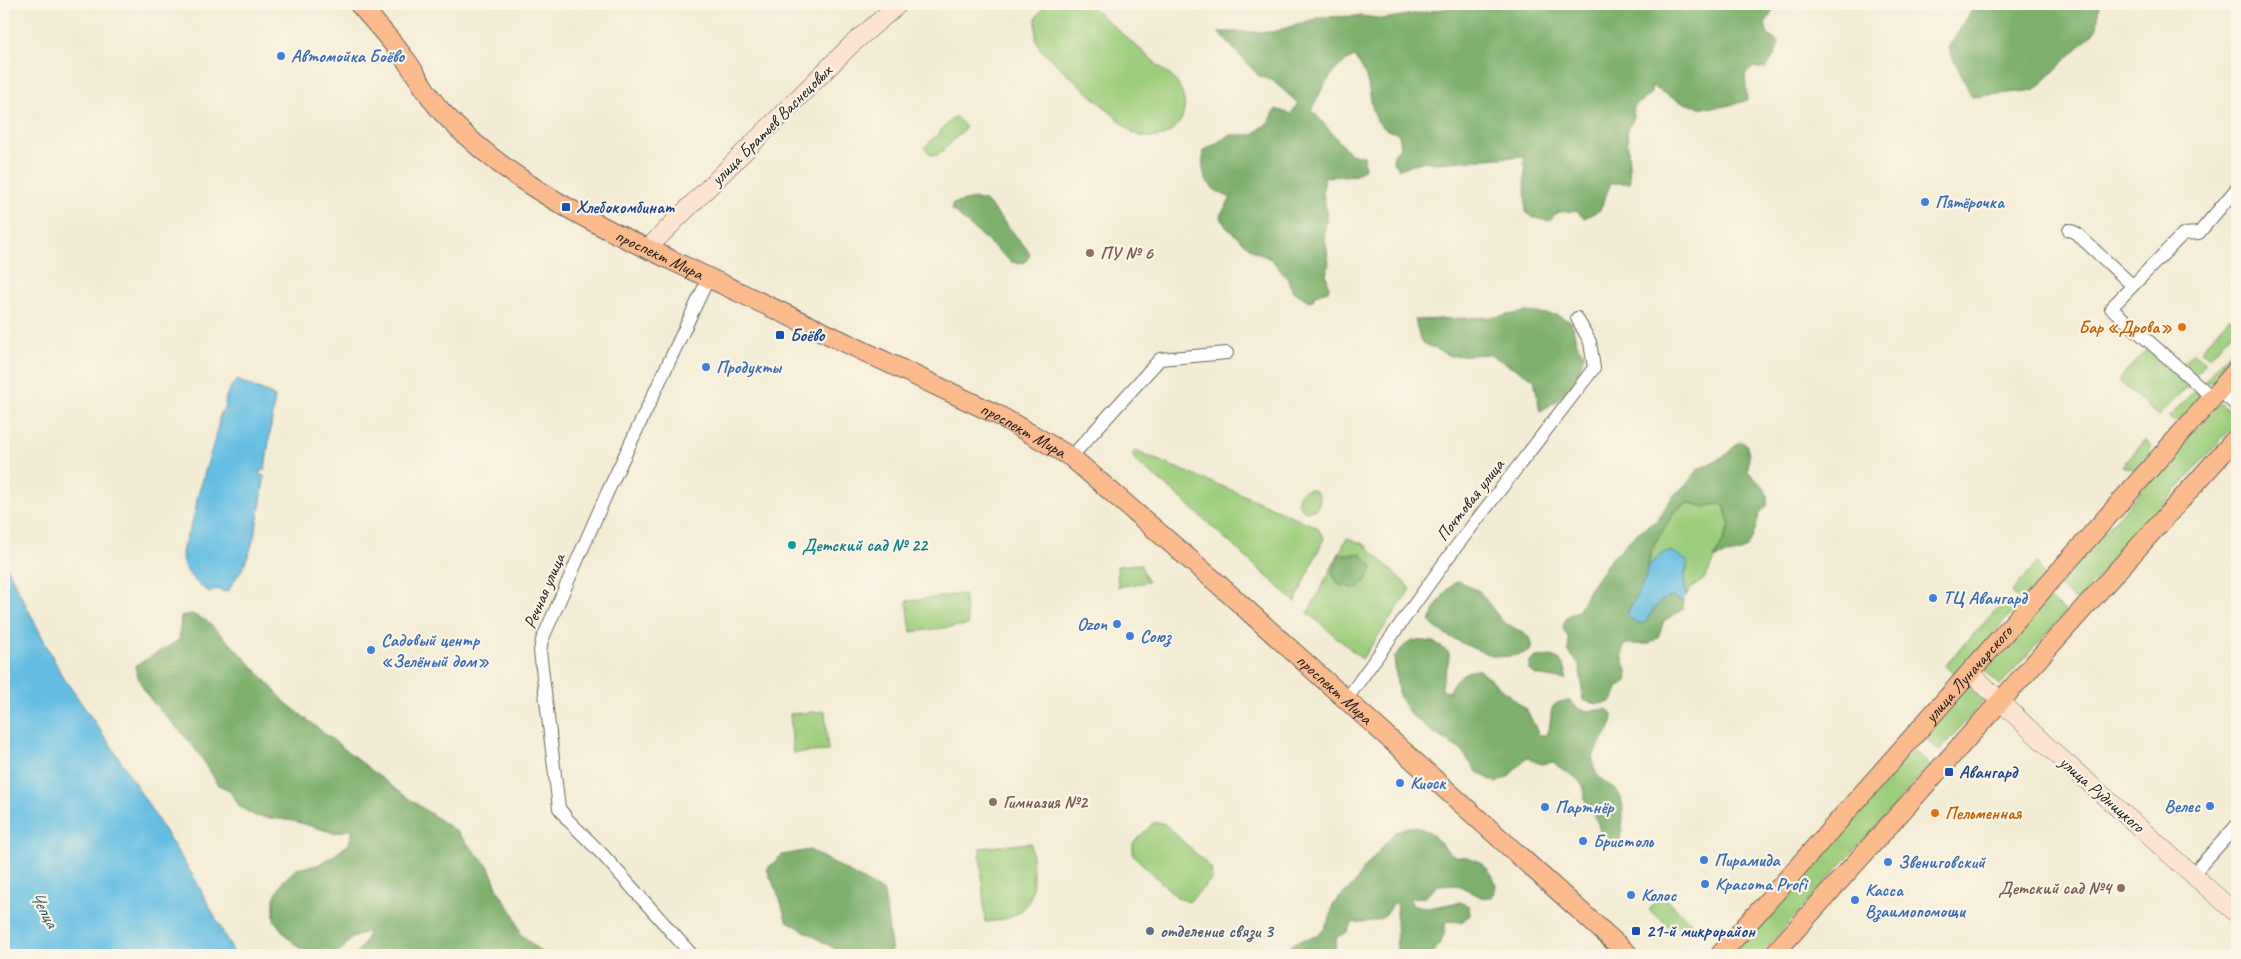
<svg xmlns="http://www.w3.org/2000/svg" width="2241" height="959" font-family="Caveat,sans-serif">
	<rect width="100%" height="100%" fill="#fcf5e5"/>
	<filter id="ink" filterUnits="userSpaceOnUse"><feTurbulence type="fractalNoise" baseFrequency=".02" numOctaves="2"/><feDisplacementMap in="SourceGraphic" scale="10" xChannelSelector="R" yChannelSelector="G"/><feConvolveMatrix kernelMatrix="1 2 1 2 8 2 1 2 1" color-interpolation-filters="sRGB"/></filter>
	<filter id="wash" filterUnits="userSpaceOnUse"><feTurbulence type="fractalNoise" baseFrequency=".0096" numOctaves="4" result="noise"/><feDisplacementMap in="SourceGraphic" scale="20" xChannelSelector="R" yChannelSelector="G"/><feGaussianBlur stdDeviation="1.12" result="paint"/><feColorMatrix in="noise" values="0 0 0 0 0 0 0 0 0 0 0 0 0 0 0 0 0 1.4 0 .05"/><feComposite in="paint" operator="in"/></filter>
	<g filter="url(#wash)">
		<rect width="100%" height="100%" fill="#f3ecd4"/>
		<g fill="#9ccd7c" stroke="#5c744c">
			<path d="M 1046,4 L 1088,4 L 1174,79 C 1201,111 1171,151 1133,133 L 1040,49 L 1036,40 L 1036,18 Z"/>
			<path d="M 955,116 L 966,127 L 939,155 L 931,155 L 924,148 Z"/>
			<path d="M 2230,317 L 2237,326 L 2209,358 L 2201,351 Z"/>
			<path d="M 2237,343 L 2237,359 C 2228,370 2220,386 2204,382 Z"/>
			<path d="M 2147,349 L 2189,385 L 2158,416 L 2118,380 Z"/>
			<path d="M 2193,352 L 2206,363 L 2195,375 L 2182,364 Z"/>
			<path d="M 2196,389 L 2203,396 L 2188,416 L 2175,422 L 2168,417 Z"/>
			<path d="M 2220,403 L 2237,418 L 2237,422 L 2077,601 L 2057,585 Z"/>
			<path d="M 2145,440 L 2152,447 C 2146,455 2146,464 2140,471 L 2122,466 Z"/>
			<path d="M 1135,451 L 1241,494 L 1317,527 L 1324,538 L 1295,602 L 1174,492 L 1135,461 L 1132,454 Z"/>
			<circle cx="1309" cy="500" r="11"/>
			<path d="M 1690,503 L 1705,507 L 1717,504 L 1724,505 L 1730,524 L 1711,568 L 1703,580 L 1689,590 L 1686,596 L 1684,577 L 1687,570 L 1686,560 L 1678,558 L 1673,552 C 1661,551 1654,559 1647,569 C 1651,548 1668,509 1690,503 Z"/>
			<path d="M 1347,538 L 1364,544 L 1411,589 L 1362,659 L 1308,613 Z"/>
			<path d="M 2037,563 L 2045,578 L 2021,601 L 2011,593 Z"/>
			<path d="M 1140,564 L 1148,582 L 1118,587 L 1117,566 Z"/>
			<path d="M 964,594 L 968,625 L 911,632 L 907,601 Z"/>
			<path d="M 2048,597 L 2066,612 L 2000,685 L 1984,670 Z"/>
			<path d="M 2005,600 L 2014,610 L 1958,674 L 1952,672 L 1945,666 Z"/>
			<path d="M 1974,678 L 1992,692 L 1939,751 L 1922,736 Z"/>
			<path d="M 825,711 L 828,751 L 793,753 L 790,714 Z"/>
			<path d="M 1913,750 L 1930,765 L 1760,955 L 1728,955 Z"/>
			<path d="M 1153,823 L 1163,823 L 1169,828 L 1211,868 L 1212,879 L 1189,902 L 1178,898 L 1133,855 L 1133,843 Z"/>
			<path d="M 1031,843 C 1034,887 1041,918 985,922 L 980,848 Z"/>
			<path d="M 1661,895 L 1692,923 L 1670,927 L 1649,910 Z"/>
		</g>
		<g fill="#7db06c" stroke="#4c6644">
			<path d="M 1469,4 L 1665,4 L 1668,8 L 1673,4 L 1777,4 L 1765,24 L 1768,35 L 1779,43 L 1775,54 L 1766,69 L 1753,67 L 1745,75 L 1747,100 C 1708,114 1684,108 1651,85 L 1652,93 L 1633,107 L 1633,120 L 1627,129 L 1630,183 L 1611,183 L 1600,210 L 1584,218 L 1576,211 L 1558,212 L 1549,221 L 1531,217 L 1526,212 L 1524,156 L 1436,163 L 1424,161 L 1399,169 L 1393,163 L 1394,154 L 1401,146 L 1399,134 C 1395,132 1388,131 1384,128 C 1365,115 1376,78 1354,57 C 1332,67 1322,88 1312,110 L 1350,154 L 1364,156 L 1365,168 L 1356,175 L 1325,177 L 1323,191 L 1327,218 L 1324,232 L 1329,263 L 1326,275 L 1329,286 L 1328,291 L 1315,295 L 1313,300 L 1309,301 L 1293,291 L 1287,278 L 1271,259 L 1254,251 L 1226,227 L 1220,215 L 1231,198 C 1206,188 1201,178 1203,151 L 1230,135 L 1252,135 L 1269,122 L 1276,109 L 1291,114 L 1298,103 L 1273,81 L 1259,76 L 1218,32 L 1273,32 L 1321,17 L 1361,16 L 1384,19 L 1449,8 L 1462,8 Z"/>
			<path d="M 1976,4 L 2099,4 L 2097,29 L 2035,90 L 1972,97 L 1948,48 Z"/>
			<path d="M 974,199 L 983,200 L 989,204 L 1027,249 L 1030,255 L 1026,261 L 1019,264 L 1010,261 L 952,210 L 952,204 Z"/>
			<path d="M 1526,312 L 1557,315 L 1571,322 L 1577,343 L 1584,354 C 1578,384 1567,396 1540,411 L 1534,379 L 1489,354 L 1450,356 L 1421,342 L 1415,320 L 1495,317 Z"/>
			<path d="M 1741,442 L 1746,444 L 1749,455 L 1748,471 C 1758,484 1770,487 1767,506 L 1759,514 C 1757,524 1752,548 1740,552 C 1731,556 1726,553 1714,559 L 1730,527 L 1724,505 L 1717,504 L 1705,507 L 1690,503 L 1682,505 L 1676,510 L 1651,549 L 1646,577 L 1628,612 L 1631,620 L 1638,624 L 1646,622 C 1651,613 1660,596 1672,597 C 1677,598 1679,601 1684,600 L 1683,609 L 1664,621 L 1658,637 L 1650,644 L 1625,644 C 1617,659 1631,667 1627,681 L 1617,687 C 1617,690 1616,696 1614,699 C 1609,706 1590,704 1583,700 L 1580,665 L 1568,651 L 1569,639 L 1563,629 L 1564,623 L 1568,616 L 1578,611 L 1589,590 L 1610,560 L 1637,533 L 1656,521 L 1673,496 L 1691,480 L 1697,470 L 1728,454 L 1735,445 Z"/>
			<path d="M 1339,554 L 1361,554 L 1374,567 L 1364,583 L 1357,589 L 1339,585 L 1332,574 Z"/>
			<path d="M 1458,581 L 1479,591 L 1502,621 L 1530,637 L 1532,644 L 1530,651 C 1520,655 1506,658 1495,656 C 1481,653 1437,633 1430,622 C 1434,609 1446,587 1458,581 Z"/>
			<path d="M 192,614 L 207,621 L 240,653 L 286,703 L 398,791 L 457,832 L 489,867 L 499,892 L 513,913 L 521,934 L 544,955 L 356,955 L 366,940 L 368,931 L 352,938 L 338,954 L 316,955 L 303,950 L 287,937 L 274,920 L 274,898 L 283,881 L 296,869 L 317,865 L 332,857 L 349,844 L 353,829 L 334,833 L 294,821 L 255,816 L 240,807 L 229,790 L 217,784 C 209,768 198,752 186,738 C 167,714 141,699 135,666 L 179,640 L 181,616 Z"/>
			<path d="M 1411,640 L 1435,642 L 1449,653 C 1450,667 1441,677 1442,690 L 1449,692 C 1453,679 1464,670 1479,670 L 1527,710 L 1539,735 L 1547,735 C 1555,719 1543,700 1570,701 C 1580,714 1592,711 1606,709 L 1613,714 C 1614,733 1591,747 1593,763 C 1595,780 1607,781 1617,791 C 1627,803 1622,830 1619,844 L 1613,846 C 1598,839 1601,829 1595,817 C 1592,812 1588,809 1586,804 C 1584,799 1585,793 1584,788 C 1580,776 1562,772 1554,762 L 1541,764 L 1527,757 L 1508,777 L 1496,783 L 1476,771 L 1461,750 L 1432,732 L 1410,714 L 1401,700 L 1398,692 L 1394,658 L 1399,651 Z"/>
			<path d="M 1552,656 C 1563,661 1568,669 1566,680 L 1536,675 L 1529,670 L 1529,662 L 1536,657 Z"/>
			<path d="M 1407,827 C 1434,825 1436,845 1455,856 C 1460,858 1462,856 1466,857 C 1483,859 1506,883 1491,898 L 1481,897 L 1456,884 L 1438,885 L 1425,897 L 1409,898 L 1413,906 L 1433,907 L 1460,902 L 1469,906 L 1470,915 L 1462,922 L 1445,921 C 1447,936 1439,944 1432,955 L 1397,955 L 1396,918 L 1398,906 L 1394,902 C 1382,925 1374,920 1352,923 L 1347,932 L 1337,937 L 1334,955 L 1276,955 L 1298,941 L 1317,936 L 1324,929 L 1330,918 L 1333,904 L 1356,882 L 1361,872 L 1395,832 Z"/>
			<path d="M 810,850 L 884,892 L 892,955 L 845,955 L 786,920 L 781,902 L 767,869 L 782,855 Z"/>
		</g>
		<g fill="#65bee2" stroke="#406d7f">
			<path d="M 237,380 L 270,394 L 275,397 L 274,404 L 265,470 L 261,471 L 260,475 L 264,476 L 264,480 C 261,504 255,543 245,563 C 241,573 233,580 229,590 L 225,592 L 215,589 L 210,593 C 158,556 194,543 197,498 L 217,432 L 220,413 L 226,408 C 223,399 230,386 237,380 Z"/>
			<path d="M 1665,552 L 1673,552 L 1688,562 L 1684,577 L 1686,596 L 1681,601 L 1674,597 C 1659,597 1652,611 1646,622 L 1638,624 L 1628,617 L 1628,612 L 1646,577 L 1647,569 L 1655,559 Z"/>
			<path d="M 4,562 L 61,674 L 112,747 L 196,881 L 235,955 L 4,955 Z"/>
		</g>
	</g>
	<g filter="url(#ink)">
		<g fill="none" stroke-linecap="round" stroke-linejoin="round">
			<defs>
				<g id="street">
					<path d="M 2069,230 L 2076,233 L 2132,285"/>
					<path d="M 2220,391 L 2237,406"/>
					<path d="M 2213,398 L 2111,308 L 2183,234 L 2199,233 L 2237,188"/>
					<path d="M 1071,457 L 1160,359 L 1227,353"/>
					<path d="M 1346,700 L 1449,556 L 1594,368 L 1590,342 L 1577,318"/>
					<path d="M 2193,874 L 2237,825"/>
					<path d="M 692,955 L 603,855 L 568,820 L 559,808 L 540,651 L 542,640 L 607,493 L 709,277"/>
				</g>
				<g id="secondary">
					<path d="M 647,249 L 851,45 L 899,4"/>
					<path d="M 1970,672 L 2045,744 L 2237,914"/>
				</g>
				<g id="primary">
					<path id="s1" d="M 359,4 C 375,22 391,40 405,59 C 418,76 428,97 442,112 C 495,169 560,206 629,240 L 998,415 L 1071,457 L 1216,582 L 1629,955"/>
					<path id="s2" d="M 1720,955 L 2237,370"/>
					<path d="M 1773,955 L 2237,437"/>
				</g>
			</defs>
			<use href="#street" stroke="#67655c" stroke-width="14"/>
			<use href="#secondary" stroke="#67655c" stroke-width="19"/>
			<use href="#primary" stroke="#67655c" stroke-width="21"/>
			<use href="#street" stroke="#fff" stroke-width="12"/>
			<use href="#secondary" stroke="#fde4d1" stroke-width="18"/>
			<use href="#primary" stroke="#fbbb8d" stroke-width="19"/>
		</g>
	</g>
	<g fill="#3f7fe0" stroke="#fcf5e5" stroke-width="2">
		<circle cx="281" cy="56" r="5"/>
		<circle cx="1925" cy="202" r="5"/>
		<circle cx="706" cy="367" r="5"/>
		<circle cx="1933" cy="598" r="5"/>
		<circle cx="1117" cy="624" r="5"/>
		<circle cx="1130" cy="636" r="5"/>
		<circle cx="371" cy="650" r="5"/>
		<circle cx="1400" cy="783" r="5"/>
		<circle cx="2210" cy="806" r="5"/>
		<circle cx="1545" cy="807" r="5"/>
		<circle cx="1583" cy="841" r="5"/>
		<circle cx="1704" cy="860" r="5"/>
		<circle cx="1888" cy="862" r="5"/>
		<circle cx="1705" cy="884" r="5"/>
		<circle cx="1631" cy="895" r="5"/>
		<circle cx="1855" cy="900" r="5"/>
	</g>
	<g fill="#1a4fb4" stroke="#fcf5e5" stroke-width="2">
		<rect x="561" y="202" width="10" height="10" rx="2.5"/>
		<rect x="775" y="330" width="10" height="10" rx="2.5"/>
		<rect x="1944" y="767" width="10" height="10" rx="2.5"/>
		<rect x="1631" y="926" width="10" height="10" rx="2.5"/>
	</g>
	<g fill="#8d6e63" stroke="#fcf5e5" stroke-width="2">
		<circle cx="1090" cy="253" r="5"/>
		<circle cx="993" cy="802" r="5"/>
		<circle cx="2121" cy="888" r="5"/>
	</g>
	<g fill="#e8710a" stroke="#fcf5e5" stroke-width="2">
		<circle cx="2182" cy="327" r="5"/>
		<circle cx="1935" cy="813" r="5"/>
	</g>
	<circle fill="#0f9aa8" stroke="#fcf5e5" stroke-width="2" cx="792" cy="545" r="5"/>
	<circle fill="#5c6f8a" stroke="#fcf5e5" stroke-width="2" cx="1150" cy="931" r="5"/>
	<g text-anchor="middle" dominant-baseline="central" stroke-width="4.5" stroke-linejoin="round" paint-order="stroke">
		<g font-size="18" font-weight="bold" fill="#366cbe" stroke="#fcf5e5" text-anchor="start">
			<text x="291" y="56">Автомойка Боёво</text>
			<text x="1935" y="202">Пятёрочка</text>
			<text x="716" y="367">Продукты</text>
			<text x="1943" y="598">ТЦ Авангард</text>
			<text x="1107" y="624" text-anchor="end">Ozon</text>
			<text x="1140" y="636">Союз</text>
			<text x="381" y="640">Садовый центр<tspan x="381" dy="21">«Зелёный дом»</tspan></text>
			<text x="1410" y="783">Киоск</text>
			<text x="2200" y="806" text-anchor="end">Велес</text>
			<text x="1555" y="807">Партнёр</text>
			<text x="1593" y="841">Бристоль</text>
			<text x="1714" y="860">Пирамида</text>
			<text x="1898" y="862">Звениговский</text>
			<text x="1715" y="884">Красота Profi</text>
			<text x="1865" y="890">Касса<tspan x="1865" dy="21">Взаимопомощи</tspan></text>
			<text x="1641" y="895">Колос</text>
		</g>
		<g font-size="18" fill="#1c1c1c" stroke="#fcf5e5">
			<text transform="translate(771 125) rotate(-45)">улица Братьев Васнецовых</text>
			<text stroke="none"><textPath href="#s1" startOffset="398">проспект Мира</textPath></text>
			<text stroke="none"><textPath href="#s1" startOffset="802">проспект Мира</textPath></text>
			<text transform="translate(1470 500) rotate(-52)">Почтовая улица</text>
			<text transform="translate(544 591) rotate(-67)">Речная улица</text>
			<text stroke="none"><textPath href="#s2" startOffset="375">улица Луначарского</textPath></text>
			<text stroke="none"><textPath href="#s1" startOffset="1208">проспект Мира</textPath></text>
			<text transform="translate(2102 794) rotate(41)">улица Рудницкого</text>
		</g>
		<g font-size="18" font-weight="bold" fill="#164399" stroke="#fcf5e5" text-anchor="start">
			<text x="576" y="207">Хлебокомбинат</text>
			<text x="790" y="335">Боёво</text>
			<text x="1959" y="772">Авангард</text>
			<text x="1646" y="931">21-й микрорайон</text>
		</g>
		<g font-size="18" font-weight="bold" fill="#785e54" stroke="#fcf5e5" text-anchor="start">
			<text x="1100" y="253">ПУ № 6</text>
			<text x="1003" y="802">Гимназия №2</text>
			<text x="2111" y="888" text-anchor="end">Детский сад №4</text>
		</g>
		<g font-size="18" font-weight="bold" fill="#c56008" stroke="#fcf5e5" text-anchor="end">
			<text x="2172" y="327">Бар «Дрова»</text>
			<text x="1945" y="813" text-anchor="start">Пельменная</text>
		</g>
		<g font-size="18" font-weight="bold" fill="#0d838f" stroke="#fcf5e5" text-anchor="start">
			<text x="802" y="545">Детский сад № 22</text>
		</g>
		<g font-size="18" font-weight="bold" fill="#4e5e75" stroke="#fcf5e5" text-anchor="start">
			<text x="1160" y="931">отделение связи 3</text>
		</g>
		<g font-size="19" font-style="italic" fill="#395d6b" stroke="#fcf5e5">
			<text transform="translate(44 909) rotate(61)">Чепца</text>
		</g>
	</g>
	<rect width="2241" height="959" fill="none" stroke="#fcf5e5" stroke-width="20"/>
</svg>
